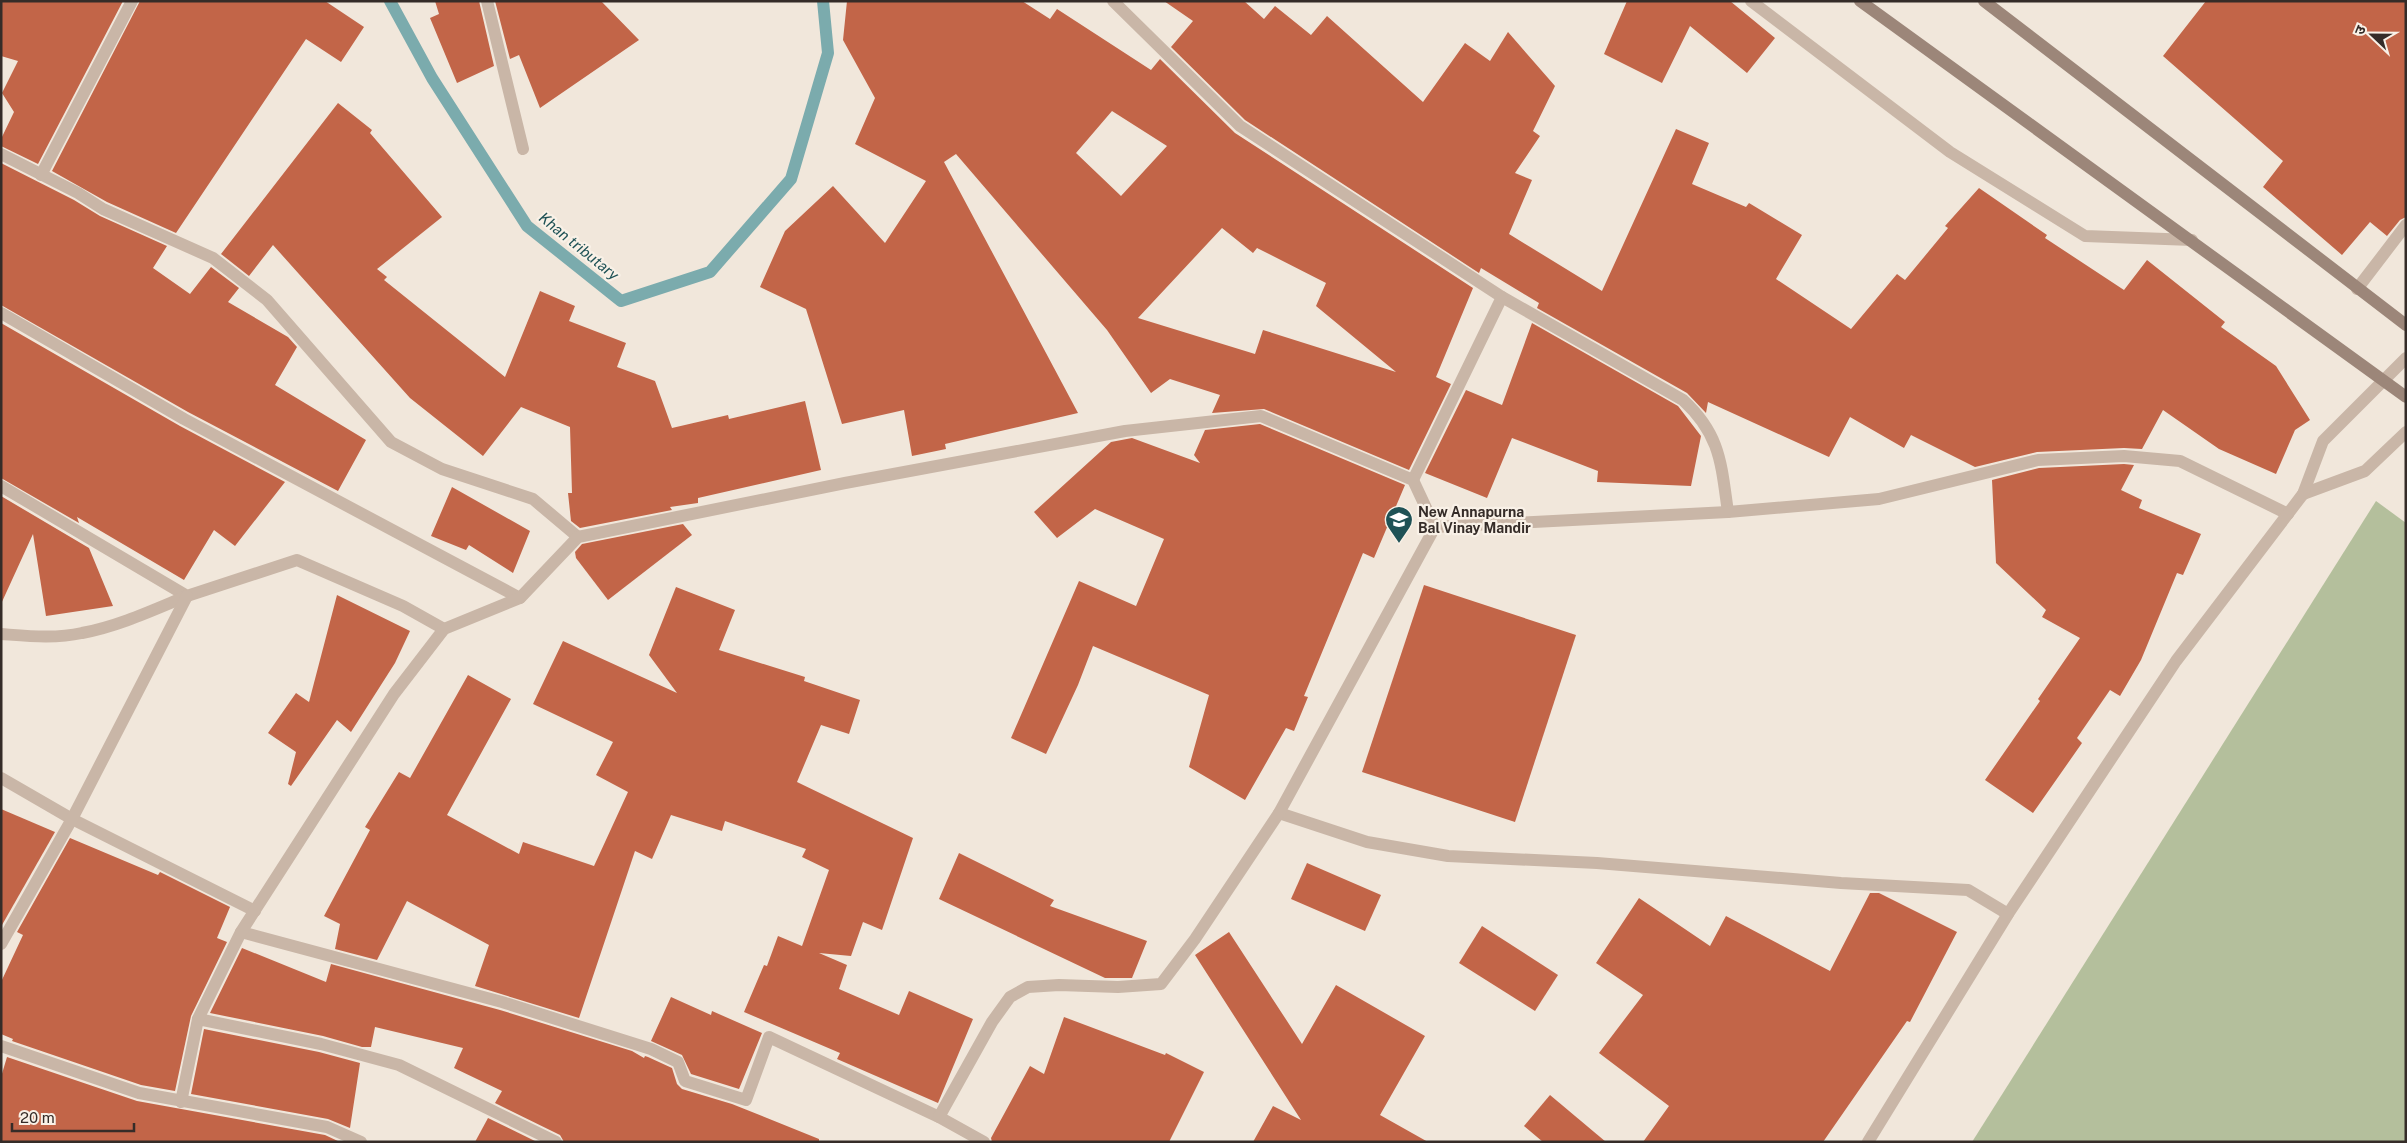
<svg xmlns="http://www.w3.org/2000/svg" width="2407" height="1143" font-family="'Public Sans','Noto Sans Devanagari',sans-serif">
	<rect width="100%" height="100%" fill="#f1e7db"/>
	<path fill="#b4bf9c" d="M 2376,501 L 2406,523 L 2406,1142 L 1972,1142 Z"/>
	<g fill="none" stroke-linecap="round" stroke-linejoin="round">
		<path stroke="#7babad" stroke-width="12" d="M 390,1 L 432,78 L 527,226 L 621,301 L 710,272 L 791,179 L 828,53 L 823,1"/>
	</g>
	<g fill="#c26548" fill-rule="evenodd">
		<path d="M 1,1 L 123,1 L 38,164 L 1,146 L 1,139 L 14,112 L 2,93 L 18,61 L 1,56 Z"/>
		<path d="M 140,1 L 325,1 L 364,27 L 341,62 L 306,39 L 176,233 L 107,202 L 52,171 Z"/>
		<path d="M 435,1 L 479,1 L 494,66 L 457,83 L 430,18 L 439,14 Z"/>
		<path d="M 495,1 L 601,1 L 639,40 L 540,108 L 519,55 L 510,59 Z"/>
		<path d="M 847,1 L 1022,1 L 1050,19 L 1057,9 L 1151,70 L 1160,59 L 1235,133 L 1473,288 L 1436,377 L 1451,384 L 1409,470 L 1264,409 L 1212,413 L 1220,395 L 1170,379 L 1151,393 L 1107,330 L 956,154 L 944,162 L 1078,413 L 945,444 L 946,449 L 912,456 L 904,410 L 842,424 L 806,309 L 760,287 L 785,231 L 833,186 L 885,243 L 926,181 L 855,144 L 875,98 L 843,40 ZM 1112,111 L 1167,146 L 1121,196 L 1076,153 ZM 1222,228 L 1253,253 L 1257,248 L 1326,283 L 1316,306 L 1396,372 L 1263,330 L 1255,354 L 1138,318 Z"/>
		<path d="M 1164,1 L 1244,1 L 1264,19 L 1275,6 L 1311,35 L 1327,16 L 1423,102 L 1465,43 L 1490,61 L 1508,32 L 1555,86 L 1533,131 L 1540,136 L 1515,173 L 1532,180 L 1509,234 L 1602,291 L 1676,129 L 1709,143 L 1692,184 L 1746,207 L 1749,203 L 1802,235 L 1776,279 L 1851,329 L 1897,274 L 1905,280 L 1948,228 L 1945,226 L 1979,188 L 2047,235 L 2045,238 L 2124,290 L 2147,260 L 2225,322 L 2221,327 L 2276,366 L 2310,420 L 2295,430 L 2276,474 L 2219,449 L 2163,410 L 2142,449 L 2124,448 L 2037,452 L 1975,467 L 1911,435 L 1904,448 L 1850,417 L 1829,457 L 1708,402 L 1706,413 L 1687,393 L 1537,308 L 1539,303 L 1481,268 L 1479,273 L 1245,120 L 1171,47 L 1193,21 Z"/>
		<path d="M 1627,1 L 1730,1 L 1775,38 L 1747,73 L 1690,26 L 1662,83 L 1604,54 Z"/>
		<path d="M 2206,1 L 2406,1 L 2406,217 L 2400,220 L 2387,236 L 2370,222 L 2342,255 L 2263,187 L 2283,161 L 2163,56 Z"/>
		<path d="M 338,103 L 372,130 L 370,133 L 442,217 L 377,269 L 387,277 L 384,280 L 505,377 L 540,291 L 575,306 L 569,321 L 626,343 L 617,367 L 655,381 L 672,428 L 728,415 L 729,419 L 805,401 L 821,470 L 698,498 L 698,503 L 670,507 L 672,510 L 580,528 L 571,521 L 568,493 L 572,493 L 570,427 L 521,407 L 483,456 L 410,398 L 273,245 L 249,276 L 221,254 Z"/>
		<path d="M 1,163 L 74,200 L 100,216 L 167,246 L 153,268 L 190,294 L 211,267 L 239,288 L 228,302 L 288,337 L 297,347 L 275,385 L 366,440 L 338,491 L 188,412 L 1,305 Z"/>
		<path d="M 1,323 L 180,426 L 285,482 L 235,546 L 214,530 L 184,580 L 77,517 L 79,523 L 1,478 Z"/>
		<path d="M 1532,323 L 1678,406 L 1701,436 L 1691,486 L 1597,482 L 1598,471 L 1512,438 L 1487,498 L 1425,473 L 1466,390 L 1502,405 Z"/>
		<path d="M 1260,424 L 1405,485 L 1374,558 L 1363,553 L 1304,696 L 1308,697 L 1294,731 L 1286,728 L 1245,800 L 1189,767 L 1209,695 L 1093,646 L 1078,685 L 1046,754 L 1011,738 L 1079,581 L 1136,606 L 1164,539 L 1095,509 L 1057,538 L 1034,512 L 1111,442 L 1132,438 L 1200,463 L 1194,455 L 1205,430 Z"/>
		<path d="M 2124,464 L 2134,465 L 2121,490 L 2142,500 L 2139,508 L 2201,534 L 2183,575 L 2177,573 L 2141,660 L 2120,696 L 2110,690 L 2077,738 L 2082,743 L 2033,813 L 1985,780 L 2040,701 L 2038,699 L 2080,638 L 2042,617 L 2046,610 L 1996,563 L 1992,480 L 2039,468 Z"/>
		<path d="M 452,487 L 530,531 L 513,573 L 469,545 L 466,550 L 431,536 Z"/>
		<path d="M 1,496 L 89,548 L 113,606 L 46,616 L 33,534 L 1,604 Z"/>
		<path d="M 683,524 L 692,535 L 608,600 L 576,558 L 575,552 L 582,544 Z"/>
		<path d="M 1424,585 L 1576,635 L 1515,822 L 1362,772 Z"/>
		<path d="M 676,587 L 735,610 L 719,650 L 805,677 L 804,681 L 860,700 L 849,734 L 821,725 L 797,782 L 913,838 L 882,930 L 863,922 L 851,956 L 819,953 L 847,965 L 839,989 L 899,1015 L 909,991 L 973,1019 L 938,1103 L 837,1059 L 840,1053 L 744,1012 L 764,965 L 767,966 L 778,936 L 802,946 L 829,870 L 802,857 L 806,849 L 725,821 L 722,831 L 671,815 L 652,859 L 635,851 L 579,1018 L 475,986 L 489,945 L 407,901 L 377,960 L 335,949 L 340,924 L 324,916 L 370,830 L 365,827 L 399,772 L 410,778 L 468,675 L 511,699 L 447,815 L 519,854 L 523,842 L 594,866 L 628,792 L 596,775 L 613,742 L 533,704 L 563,641 L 677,693 L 649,655 Z"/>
		<path d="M 337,595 L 410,631 L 395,663 L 351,732 L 337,720 L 291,786 L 288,784 L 296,752 L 268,733 L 296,693 L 309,702 Z"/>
		<path d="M 1,809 L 55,832 L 2,925 L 1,925 Z"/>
		<path d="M 70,838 L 158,875 L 160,872 L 230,907 L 217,938 L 227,942 L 191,1016 L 175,1091 L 141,1085 L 12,1041 L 13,1039 L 1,1034 L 1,982 L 23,935 L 17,932 Z"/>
		<path d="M 959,853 L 1054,900 L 1050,906 L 1147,941 L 1132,978 L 1105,978 L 939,899 Z"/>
		<path d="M 1307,863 L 1381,895 L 1365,931 L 1291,899 Z"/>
		<path d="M 1870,893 L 1879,893 L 1957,932 L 1910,1022 L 1907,1021 L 1823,1142 L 1643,1142 L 1669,1106 L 1599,1053 L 1643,995 L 1596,963 L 1639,898 L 1710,946 L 1726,916 L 1830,971 Z"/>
		<path d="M 1482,926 L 1558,975 L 1535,1011 L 1459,963 Z"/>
		<path d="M 1229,932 L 1302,1044 L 1336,985 L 1425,1036 L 1380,1115 L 1428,1142 L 1253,1142 L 1273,1106 L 1301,1120 L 1195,955 Z"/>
		<path d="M 242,948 L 326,982 L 331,964 L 500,1010 L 632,1051 L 644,1058 L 645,1056 L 648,1057 L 672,1068 L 677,1084 L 682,1089 L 732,1104 L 819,1139 L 819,1142 L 564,1142 L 560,1135 L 495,1103 L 502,1091 L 454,1068 L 463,1048 L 375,1027 L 371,1047 L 362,1047 L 323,1036 L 210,1013 Z"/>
		<path d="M 671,997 L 711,1015 L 712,1011 L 762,1033 L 739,1089 L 691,1074 L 682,1055 L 651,1041 Z"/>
		<path d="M 1064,1017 L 1165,1055 L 1166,1053 L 1204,1072 L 1169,1142 L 992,1142 L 991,1138 L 1030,1066 L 1044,1074 Z"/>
		<path d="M 204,1029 L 319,1052 L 360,1063 L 350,1128 L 328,1119 L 191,1094 Z"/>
		<path d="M 7,1057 L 137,1101 L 325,1135 L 340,1142 L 1,1142 L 1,1077 Z"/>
		<path d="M 1550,1095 L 1606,1142 L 1543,1142 L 1524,1126 Z"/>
		<path d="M 488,1118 L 537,1142 L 475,1142 Z"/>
	</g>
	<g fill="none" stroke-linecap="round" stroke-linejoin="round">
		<g stroke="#c9b6a7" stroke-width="12">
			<path d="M 487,1 L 523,149"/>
			<path d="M 1113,1 L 1240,126 L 1502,297 L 1413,480"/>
			<path d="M 1751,1 L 1950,152 L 2085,236 L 2192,240"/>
			<path d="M 1,154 L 78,193 L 103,209 L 213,258 L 267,300 L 391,442 L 442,469 L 533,499 L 578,537"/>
			<path d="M 41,175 L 132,1"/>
			<path d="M 2357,289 L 2406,225"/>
			<path d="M 1502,297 L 1683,400 C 1721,435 1721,464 1728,512"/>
			<path d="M 1,313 L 184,419 L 520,598"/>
			<path d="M 1,486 L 187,596 L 297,560 L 403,606 L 444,629"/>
			<path d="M 2303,494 L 2365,471 L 2406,432"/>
			<path d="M 1,634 C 28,636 55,639 82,633 C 119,626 153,610 187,596"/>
			<path d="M 1,778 L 72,819 L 255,911"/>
			<path d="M 1279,813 L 1367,842 L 1448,856 L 1597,863 L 1841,883 L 1968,890 L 2008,914"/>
			<path d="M 241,932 L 502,1002 L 651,1049 L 678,1062 L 685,1081 L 746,1100 L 769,1037 L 939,1117 L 984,1142"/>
			<path d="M 1,944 L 72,819 L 187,596"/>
			<path d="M 198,1019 L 321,1044 L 399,1065 L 556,1142"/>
			<path d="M 1,1046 L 139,1093 L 327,1127 L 361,1142"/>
			<path d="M 181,1102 L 198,1019 L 241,932 L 394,694 L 444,629 L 520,598 L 578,537 L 845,483 L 1125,431 L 1261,416 L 1413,480 L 1435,527"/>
			<path d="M 939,1117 L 992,1022 L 1010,997 L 1028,987 L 1059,985 L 1118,987 L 1161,984 L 1195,939 L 1279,813 L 1435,527 L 1728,512 L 1879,499 L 2038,460 L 2124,456 L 2180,461 L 2288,514"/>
			<path d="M 1868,1142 L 2008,914 L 2176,661 L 2303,494 L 2323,441 L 2406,358"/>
		</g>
		<g stroke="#9c8679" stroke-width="12">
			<path d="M 1860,1 L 2406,397"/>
			<path d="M 1984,1 L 2406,325"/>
		</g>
	</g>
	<defs>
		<symbol id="school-pin" viewBox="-11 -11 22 30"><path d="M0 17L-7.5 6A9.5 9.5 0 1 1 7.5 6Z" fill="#1f5256" stroke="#f9f1e7"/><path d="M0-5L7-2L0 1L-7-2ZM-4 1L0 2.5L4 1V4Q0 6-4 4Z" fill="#fff"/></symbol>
	</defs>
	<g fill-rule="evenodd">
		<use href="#school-pin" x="1383" y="504" width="32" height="43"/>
	</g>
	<g text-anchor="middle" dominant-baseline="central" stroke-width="4.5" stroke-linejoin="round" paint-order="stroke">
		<g font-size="14" font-weight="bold" fill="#352c28" stroke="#f9f1e7" text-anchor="start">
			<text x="1418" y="512">New Annapurna<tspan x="1418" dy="16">Bal Vinay Mandir</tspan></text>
		</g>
		<g font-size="15" font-style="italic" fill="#1f5256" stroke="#f9f1e7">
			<text transform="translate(579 246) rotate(39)">Khan tributary</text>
		</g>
	</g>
	<rect width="2407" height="1143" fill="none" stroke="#352c28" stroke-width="5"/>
	<g transform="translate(2372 35) rotate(292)" stroke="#f9f1e7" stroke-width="4" paint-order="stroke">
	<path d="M0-4L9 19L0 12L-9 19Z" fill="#352c28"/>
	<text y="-8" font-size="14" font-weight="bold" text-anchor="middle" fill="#352c28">उ</text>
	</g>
	<path d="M12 1123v8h122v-8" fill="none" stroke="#352c28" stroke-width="2.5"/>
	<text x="20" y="1123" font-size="15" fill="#352c28" stroke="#f9f1e7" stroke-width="4" paint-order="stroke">20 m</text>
</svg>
